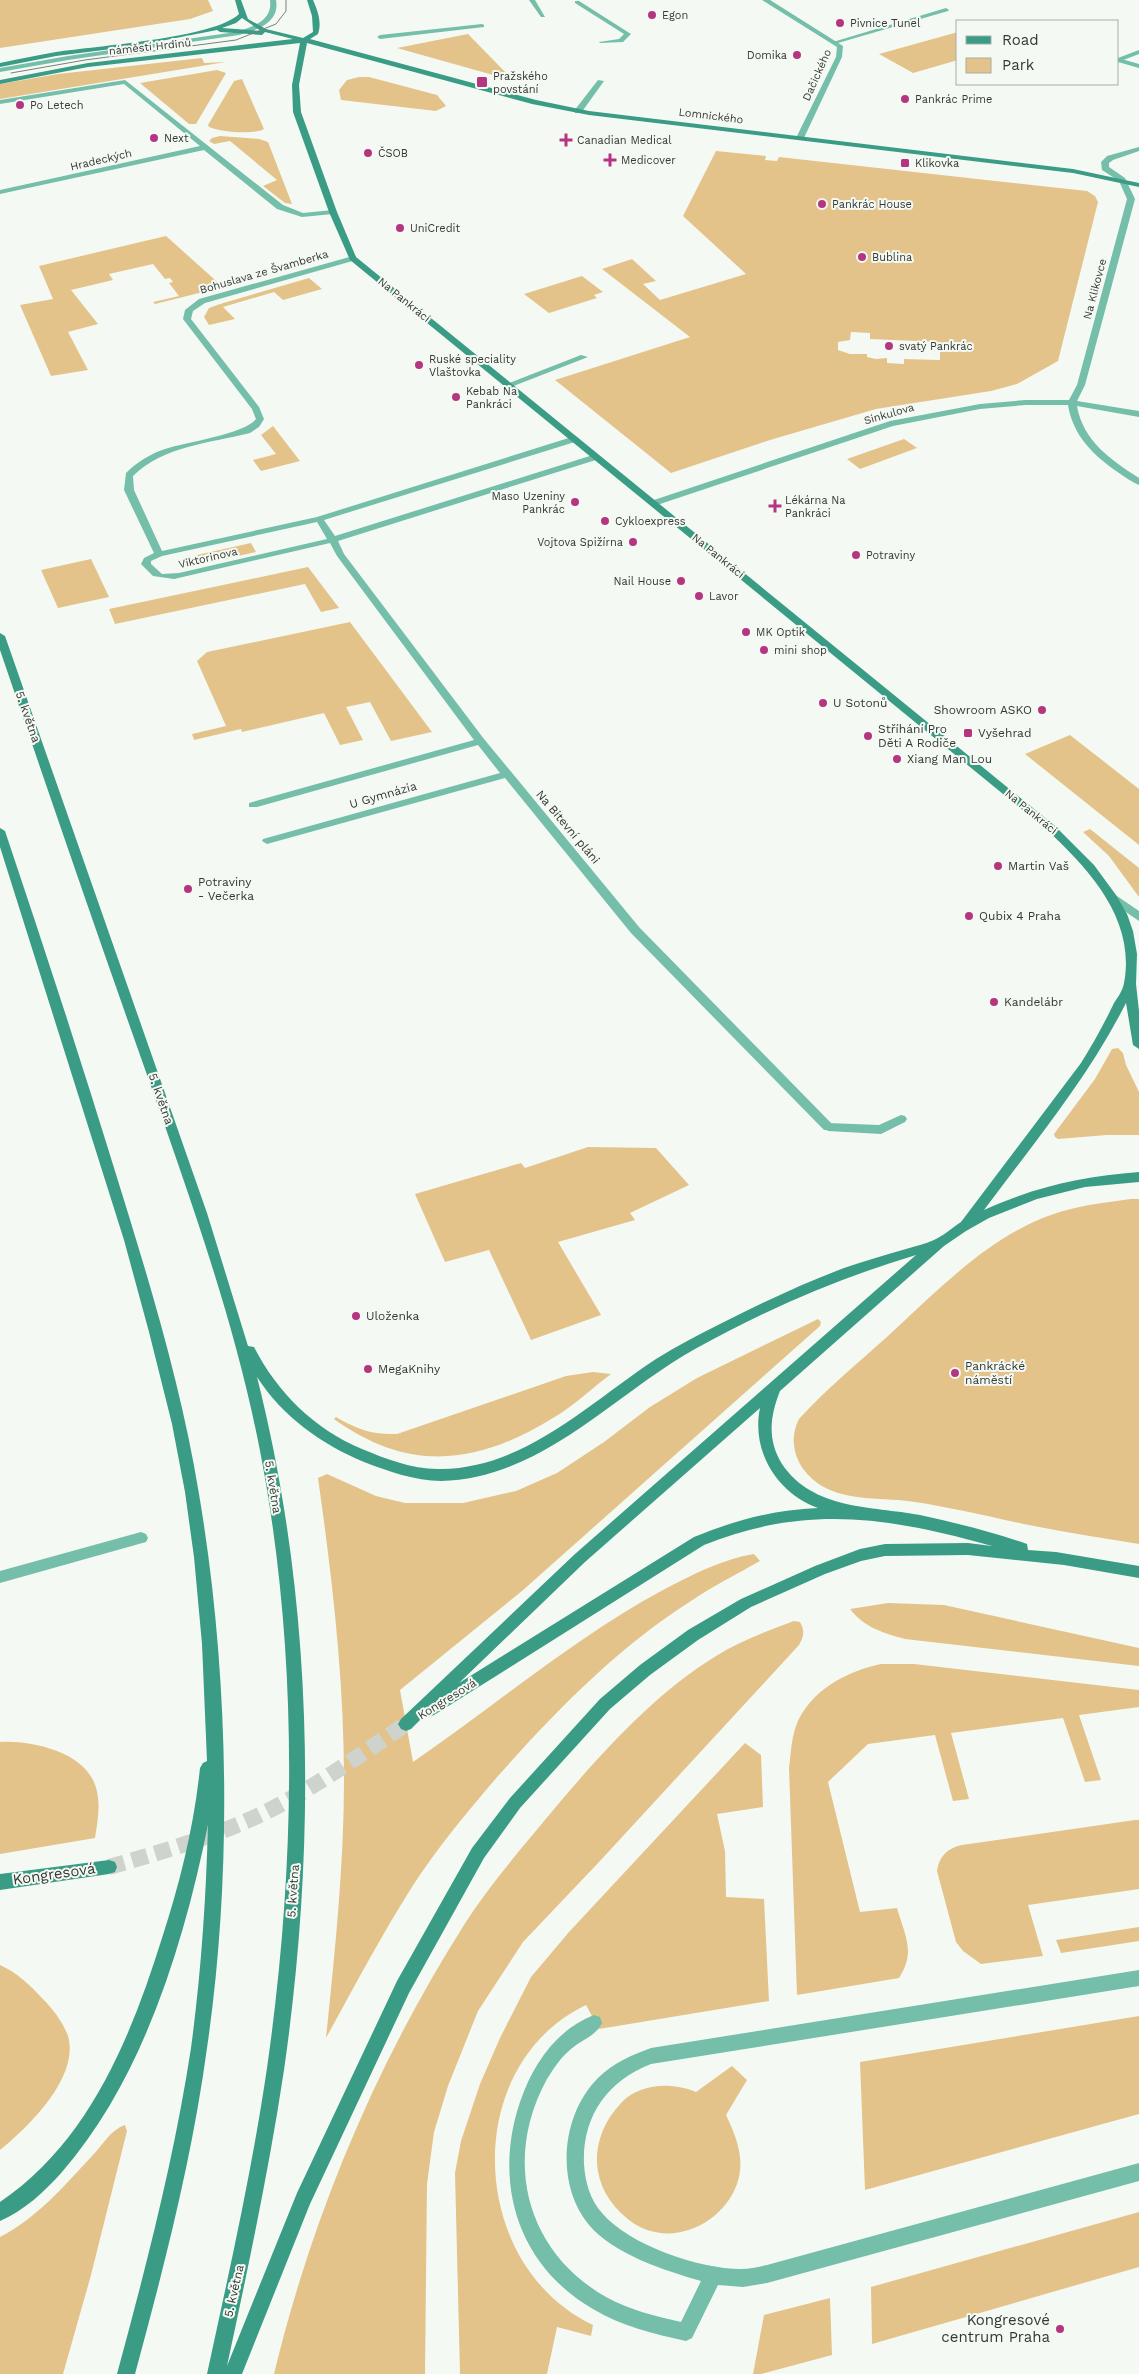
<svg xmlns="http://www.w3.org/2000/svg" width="1139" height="2374" font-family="'Work Sans',sans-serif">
	<rect width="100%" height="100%" fill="#f4faf3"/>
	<g fill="#e4c38a" fill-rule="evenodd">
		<path d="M 0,0 L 208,0 L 213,11 L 190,19 L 0,48 Z"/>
		<path d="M 958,32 L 958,60 L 913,73 L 879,54 Z"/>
		<path d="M 468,34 L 514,81 L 397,48 Z"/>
		<path d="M 202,58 L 204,63 L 226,62 L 0,99 L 0,84 L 58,74 Z"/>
		<path d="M 217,70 L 226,73 L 196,124 L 189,124 L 140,83 Z"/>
		<path d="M 359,77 L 369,77 L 437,95 L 446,106 L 436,111 L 341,100 L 339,90 L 347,80 Z"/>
		<path d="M 242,79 L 264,129 C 255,135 219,132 209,127 L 208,125 L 234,81 Z"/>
		<path d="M 220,136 L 259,139 L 268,142 L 292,204 L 285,203 L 263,186 L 277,180 L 230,141 L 214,144 L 209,141 L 212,138 Z"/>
		<path d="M 716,151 L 766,156 L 765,160 L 777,161 L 779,157 L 1087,191 L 1095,196 L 1098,202 L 1058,361 L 1017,384 L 991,391 L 876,409 L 770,440 L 671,473 L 555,380 L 690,337 L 602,269 L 632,259 L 656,281 L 643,284 L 660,300 L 746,274 L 683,216 ZM 851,332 L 870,333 L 870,339 L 940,342 L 940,360 L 904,359 L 904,364 L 887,363 L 887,358 L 876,359 L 867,357 L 867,354 L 850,354 L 838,350 L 838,342 L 850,340 Z"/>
		<path d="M 166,236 L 223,287 L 155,304 L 153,302 L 179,296 L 169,283 L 173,282 L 170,278 L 165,279 L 153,264 L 109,274 L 113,280 L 71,290 L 98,324 L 68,332 L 88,370 L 51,376 L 20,305 L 53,299 L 39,266 Z"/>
		<path d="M 582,276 L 603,292 L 594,295 L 597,298 L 549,313 L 524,294 Z"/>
		<path d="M 309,278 L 322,289 L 283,300 L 274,292 L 223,307 L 235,319 L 209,325 L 204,317 L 209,308 L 220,304 Z"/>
		<path d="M 273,426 L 300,461 L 261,471 L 253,460 L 276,454 L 261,435 Z"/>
		<path d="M 904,439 L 917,448 L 860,469 L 847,459 Z"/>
		<path d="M 251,543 L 256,552 L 202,564 L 197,555 Z"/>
		<path d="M 91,559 L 109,597 L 58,608 L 41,570 Z"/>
		<path d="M 308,567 L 339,608 L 321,612 L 305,584 L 115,624 L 109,609 Z"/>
		<path d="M 350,622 L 432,732 L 391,741 L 370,702 L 346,707 L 363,740 L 340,745 L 324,713 L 242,732 L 241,729 L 194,740 L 192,734 L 226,726 L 197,661 L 207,652 Z"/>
		<path d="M 1070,735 L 1139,789 L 1139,845 L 1025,754 Z"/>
		<path d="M 1090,829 L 1139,868 L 1139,897 L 1109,856 L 1083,832 Z"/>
		<path d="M 1118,1048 L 1123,1053 L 1126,1065 L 1139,1092 L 1139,1135 L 1107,1135 L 1058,1139 L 1055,1137 L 1054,1134 L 1095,1079 L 1112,1049 Z"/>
		<path d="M 588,1147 L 656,1148 L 689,1185 L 630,1213 L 635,1220 L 558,1242 L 601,1315 L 531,1340 L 489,1250 L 445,1262 L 415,1194 L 521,1163 L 525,1168 Z"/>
		<path d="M 1131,1199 L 1139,1199 L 1139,1544 C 1104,1538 1069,1533 1034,1526 C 994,1518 955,1508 915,1502 C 885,1497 849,1502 822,1486 C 798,1472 786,1444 799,1419 C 826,1389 858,1363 888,1336 C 940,1288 997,1228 1067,1210 C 1088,1204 1110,1202 1131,1199 Z"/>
		<path d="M 818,1319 L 821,1322 L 820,1326 L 522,1591 L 400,1690 L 413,1762 C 496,1705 574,1638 663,1590 C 692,1575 722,1559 754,1554 L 760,1561 C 737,1574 713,1586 691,1601 C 617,1648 556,1711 498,1776 C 468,1811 437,1848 412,1887 C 381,1936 354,1987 326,2038 C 335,1952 344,1865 344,1779 C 344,1678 332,1577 318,1478 L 327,1474 L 376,1496 L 405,1503 L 463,1503 L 516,1491 L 557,1473 L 604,1442 L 650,1407 L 697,1378 Z"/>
		<path d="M 593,1372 L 611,1374 C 592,1388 574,1406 553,1418 C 477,1465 409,1473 334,1419 L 336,1417 C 356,1429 373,1435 397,1434 L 566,1376 Z"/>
		<path d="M 888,1603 L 944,1605 L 1139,1648 L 1139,1666 L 905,1639 C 882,1633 864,1627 850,1609 Z"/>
		<path d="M 794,1621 L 800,1622 C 805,1631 804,1636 799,1645 L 600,1861 L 523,1942 L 478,2011 L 448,2086 L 434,2132 L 427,2184 L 425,2374 L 274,2374 C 312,2216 377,2062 464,1925 C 492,1881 527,1842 560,1802 C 605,1749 656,1693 716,1656 C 740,1641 767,1631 794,1621 Z"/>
		<path d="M 881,1664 L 914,1664 L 1139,1690 L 1139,1707 L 1079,1715 L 1101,1780 L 1085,1782 L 1063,1718 L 951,1733 L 969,1799 L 953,1801 L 935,1735 L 868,1744 L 828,1782 L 860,1912 L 897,1908 C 905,1936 916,1952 899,1978 L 797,1995 L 789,1768 C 791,1754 791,1740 796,1726 C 809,1691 847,1671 881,1664 Z"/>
		<path d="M 0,1742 C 30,1740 79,1751 93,1780 C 102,1798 98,1820 95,1838 L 0,1854 Z"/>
		<path d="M 745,1743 L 761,1755 L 763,1807 L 717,1814 L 725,1851 L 726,1897 L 764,1899 L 769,2001 L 599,2029 L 586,2005 C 459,2066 468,2266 593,2325 L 591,2336 L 557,2327 L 547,2374 L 460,2374 L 455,2173 L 461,2141 L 480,2084 L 500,2038 L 531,1977 L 569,1932 Z"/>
		<path d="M 1135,1820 L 1139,1820 L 1139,1889 L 1028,1905 L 1043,1956 L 981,1964 L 963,1951 L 956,1942 L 937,1871 C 939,1856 948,1848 962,1845 Z"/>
		<path d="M 1139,1927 L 1139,1941 L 1061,1953 L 1056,1940 Z"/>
		<path d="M 0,1965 C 16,1972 30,1985 42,1998 C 52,2008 63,2022 68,2036 C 80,2077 28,2127 0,2150 Z"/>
		<path d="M 1139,2016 L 1139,2114 L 865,2190 L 860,2062 Z"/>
		<path d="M 732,2066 L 747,2080 L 726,2115 C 736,2136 746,2160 737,2184 C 722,2226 667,2250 629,2220 C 588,2188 587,2138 622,2102 C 640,2083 673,2082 696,2092 Z"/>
		<path d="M 125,2125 L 127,2131 L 91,2275 L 63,2374 L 0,2374 L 0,2237 C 36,2219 65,2185 92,2156 C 103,2145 110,2130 125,2125 Z"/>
		<path d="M 1139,2212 L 1139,2267 L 872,2344 L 871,2287 Z"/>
		<path d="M 830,2298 L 832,2355 L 761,2374 L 753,2374 L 764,2315 Z"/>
	</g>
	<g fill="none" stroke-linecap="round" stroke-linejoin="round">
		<path stroke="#ced3cd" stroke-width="16" stroke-dasharray="16 8" stroke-linecap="butt" d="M 109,1867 C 161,1852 214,1837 264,1813 C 314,1788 360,1755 406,1724"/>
		<g fill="#74beaa" fill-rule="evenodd">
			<path d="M 270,0 L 276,0 C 280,23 257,30 239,35 L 68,60 L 0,72 L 0,68 L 68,56 L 236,32 C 252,27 273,21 270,0 Z"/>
			<path d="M 529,0 L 535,0 L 545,17 L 541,17 Z"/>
			<path d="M 575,1 L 579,1 L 631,34 L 623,42 L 600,43 L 599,42 L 619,39 L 624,34 L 575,3 Z"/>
			<path d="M 946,8 L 949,10 L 948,11 L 838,43 L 833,42 Z"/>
			<path d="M 1139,50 L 1139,54 L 1118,62 L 1118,58 Z"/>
			<path d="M 598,80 L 604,81 L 581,113 L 575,113 L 574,111 Z"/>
			<path d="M 581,355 L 588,357 L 511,387 L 504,385 Z"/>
			<path d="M 901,1115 L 905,1116 L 907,1119 L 905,1122 L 881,1134 L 828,1131 L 822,1127 L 828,1123 L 879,1125 Z"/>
			<path d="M 1139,1970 L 1139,1986 L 651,2064 C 607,2081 582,2117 584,2164 C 585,2181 590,2200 602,2213 C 629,2245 699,2269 741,2269 C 750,2269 758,2267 767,2265 L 1139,2163 L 1139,2181 L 767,2283 L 743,2287 L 718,2285 L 692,2338 L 686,2341 C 654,2334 621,2326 593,2309 C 517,2265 493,2182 520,2102 C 533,2064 556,2030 594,2015 L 600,2017 L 602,2023 C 597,2035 580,2041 571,2049 C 561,2057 554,2068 547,2079 C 503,2159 525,2251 606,2297 C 629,2310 656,2316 681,2322 L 701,2281 C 666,2271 613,2254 589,2225 C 555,2184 561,2115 598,2078 C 613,2063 632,2055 651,2048 Z"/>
		</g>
		<g fill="#74beaa" fill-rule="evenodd">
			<path d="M 762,0 L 770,0 L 843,46 L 842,57 L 803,140 L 796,138 L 836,57 L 837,47 Z"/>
			<path d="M 482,24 L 484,25 L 484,27 L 380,39 L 377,37 L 380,35 Z"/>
			<path d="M 1118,58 L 1139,64 L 1139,68 L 1118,62 Z"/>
			<path d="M 125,80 L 283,205 L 303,213 L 333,210 L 337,212 L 333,214 L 302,217 L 277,209 L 204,150 L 0,194 L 0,190 L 200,146 L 124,84 L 0,104 L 0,100 Z"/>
			<path d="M 1139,147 L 1139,151 L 1113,160 L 1109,163 L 1109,167 L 1125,178 L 1135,199 L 1085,385 L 1077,401 L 1139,411 L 1139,417 L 1077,406 C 1083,441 1111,460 1139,478 L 1139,485 C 1132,482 1125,477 1119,473 C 1094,456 1073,436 1068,405 L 1026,405 L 980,409 L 893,426 L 657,505 L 651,505 L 651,501 L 890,421 L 980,404 L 1026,400 L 1069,400 L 1077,385 L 1127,199 L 1119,181 L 1102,170 L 1101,162 L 1107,156 Z"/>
			<path d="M 353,256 L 356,256 L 356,260 L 205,303 L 193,311 L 191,319 L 259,407 L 264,419 L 259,427 L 250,433 C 211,443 163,446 133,476 L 134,490 L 162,551 L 317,517 L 575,436 L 579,439 L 578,441 L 324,520 L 335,536 L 593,455 L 599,455 L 599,459 L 338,541 L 344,554 L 484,739 L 639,927 L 832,1124 L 834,1127 L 832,1130 L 824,1130 L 631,933 L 505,778 L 267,844 L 262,841 L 263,839 L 500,773 L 478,745 L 257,807 L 249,807 L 249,803 L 474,740 L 337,556 L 330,543 L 174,579 L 153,576 L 141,564 L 144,558 L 154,553 L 124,490 L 126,473 C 137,462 150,454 165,449 C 186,442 245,434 256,419 L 252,409 L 183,319 L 185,310 L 199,299 ZM 317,522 L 327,539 L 179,573 L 162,574 L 151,564 L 151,561 L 162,556 Z"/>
			<path d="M 1111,892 L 1139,911 L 1139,921 L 1107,899 L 1105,896 Z"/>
			<path d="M 141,1532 L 146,1534 L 148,1538 L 146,1542 L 0,1583 L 0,1571 Z"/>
		</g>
		<g fill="#3b9c85" fill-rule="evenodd">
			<path d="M 235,0 L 241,0 L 248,19 L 266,29 L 303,38 L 313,32 L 312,16 L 307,0 L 313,0 C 318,11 322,23 318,34 L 310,39 L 536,100 L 589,111 L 1073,169 L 1139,183 L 1139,187 L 1073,173 L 589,115 L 532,104 L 307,43 L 299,85 L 301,112 L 337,212 L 356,257 L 1055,826 L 1094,865 L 1116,895 L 1127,914 L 1133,931 L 1137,954 L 1136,984 L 1139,1011 L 1139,1049 L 1133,1045 L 1126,1003 C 1088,1078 1034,1143 984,1210 C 1034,1187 1084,1176 1139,1172 L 1139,1182 L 1085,1187 L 1037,1199 L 989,1218 L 966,1231 L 944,1246 L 780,1391 C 770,1416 767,1440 782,1464 C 813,1510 871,1506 920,1515 C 956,1523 993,1532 1027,1544 L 1028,1550 L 1056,1552 L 1139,1566 L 1139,1578 L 1064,1565 L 968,1555 L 885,1556 L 861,1561 L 825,1574 L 751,1607 L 698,1640 L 650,1675 L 610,1709 L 520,1808 L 484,1858 L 409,1993 L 310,2204 L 242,2374 L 207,2374 C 229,2272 252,2171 267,2068 C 296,1865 299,1657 261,1456 C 236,1324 190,1198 146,1072 C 96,931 48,791 0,650 L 0,633 L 5,636 L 207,1213 L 248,1346 L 254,1347 C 277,1392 314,1429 362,1449 C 386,1459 414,1470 441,1469 C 525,1468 589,1403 656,1359 C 677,1346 698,1335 720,1324 C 761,1303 802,1284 844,1268 C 864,1261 885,1255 906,1249 C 915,1246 925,1244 934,1240 C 943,1236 952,1228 961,1222 L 1081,1063 C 1093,1044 1104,1024 1114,1003 C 1118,997 1123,990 1124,983 C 1136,920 1090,870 1047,830 L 350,260 L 329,212 L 293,112 L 292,85 L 300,43 L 88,67 L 0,84 L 0,80 L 88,63 L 293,39 L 265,32 L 262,35 L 220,32 L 217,30 L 135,46 L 56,56 L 0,67 L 0,63 C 19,59 38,55 56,52 C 95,46 215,38 239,14 ZM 242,18 L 261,31 L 222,28 L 236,23 ZM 916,1255 L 575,1554 L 401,1719 L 398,1724 L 401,1729 L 406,1731 L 411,1729 L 425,1715 L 429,1717 L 434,1715 L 704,1545 C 806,1504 888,1517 992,1546 L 968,1543 L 885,1544 L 860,1549 L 815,1566 L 741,1599 L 688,1630 L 640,1665 L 600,1699 L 510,1798 L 472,1848 L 397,1981 L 297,2193 L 227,2366 C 248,2268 269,2170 284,2070 C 317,1841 314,1602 257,1377 C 283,1417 321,1444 364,1462 C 388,1471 415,1481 441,1481 C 541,1479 613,1395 695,1349 C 765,1310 839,1278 916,1255 ZM 760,1408 C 751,1451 777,1493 818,1508 C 772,1510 736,1520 694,1537 L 459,1683 L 585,1562 Z"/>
			<path d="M 0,828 L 5,831 C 43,944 80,1057 115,1171 C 148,1277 181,1384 199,1494 C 229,1671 233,1871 207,2048 C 192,2159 164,2267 135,2374 L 117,2374 C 146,2267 174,2159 191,2048 C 201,1974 206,1900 208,1825 C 184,1943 143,2079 62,2172 C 45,2191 24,2211 0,2221 L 0,2202 C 89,2142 131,2037 162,1938 C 180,1883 194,1826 200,1768 L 203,1763 L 207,1761 L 202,1644 L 194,1557 L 185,1492 L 172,1424 L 149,1332 L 124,1240 L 0,847 Z"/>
			<path d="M 109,1860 L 115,1862 L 117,1867 L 115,1872 L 109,1874 L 0,1890 L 0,1874 Z"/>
		</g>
		<path stroke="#7b7f7b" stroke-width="1" d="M 11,73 L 85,60 L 236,40 L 276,24 L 286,11 L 286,0"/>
	</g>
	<g fill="#b53581" stroke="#f4faf3" stroke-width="2">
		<circle cx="652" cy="15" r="5"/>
		<circle cx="840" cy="23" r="5"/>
		<circle cx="797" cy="55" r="5"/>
		<rect x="476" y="76" width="12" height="12" rx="2.5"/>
		<circle cx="905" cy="99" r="5"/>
		<circle cx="20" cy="105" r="5"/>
		<circle cx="154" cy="138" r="5"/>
		<path d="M563.5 132.5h5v5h5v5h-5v5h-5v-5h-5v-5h5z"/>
		<circle cx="368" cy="153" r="5"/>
		<path d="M607.5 152.5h5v5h5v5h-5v5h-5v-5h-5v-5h5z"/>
		<rect x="900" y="158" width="10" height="10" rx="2.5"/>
		<circle cx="822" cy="204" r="5"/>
		<circle cx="400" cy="228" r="5"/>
		<circle cx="862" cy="257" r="5"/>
		<circle cx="889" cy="346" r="5"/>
		<circle cx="419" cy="365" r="5"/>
		<circle cx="456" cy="397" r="5"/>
		<circle cx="575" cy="502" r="5"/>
		<path d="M772.5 498.5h5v5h5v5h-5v5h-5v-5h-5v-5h5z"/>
		<circle cx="605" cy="521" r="5"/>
		<circle cx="633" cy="542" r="5"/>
		<circle cx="856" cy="555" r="5"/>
		<circle cx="681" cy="581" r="5"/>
		<circle cx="699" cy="596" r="5"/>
		<circle cx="746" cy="632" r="5"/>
		<circle cx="764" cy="650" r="5"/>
		<circle cx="823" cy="703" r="5"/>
		<circle cx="1042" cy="710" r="5"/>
		<rect x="963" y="728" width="10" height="10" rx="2.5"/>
		<circle cx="868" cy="736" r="5"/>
		<circle cx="897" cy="759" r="5"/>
		<circle cx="998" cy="866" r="5"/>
		<circle cx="188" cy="889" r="5"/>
		<circle cx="969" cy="916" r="5"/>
		<circle cx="994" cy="1002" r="5"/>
		<circle cx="356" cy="1316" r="5"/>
		<circle cx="368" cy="1369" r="5"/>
		<circle cx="955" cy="1373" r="5"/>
		<circle cx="1060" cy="2329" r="5"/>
	</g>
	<g text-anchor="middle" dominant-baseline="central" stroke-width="4" stroke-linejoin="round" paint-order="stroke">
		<g font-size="11" fill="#353835" stroke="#f4faf3" text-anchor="start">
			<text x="662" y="15">Egon</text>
			<text x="850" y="23">Pivnice Tunel</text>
			<text x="787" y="55" text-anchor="end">Domika</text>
			<text x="493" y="76">Pražského<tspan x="493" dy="13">povstání</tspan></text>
			<text x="915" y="99">Pankrác Prime</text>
			<text x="30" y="105">Po Letech</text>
			<text x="164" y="138">Next</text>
			<text x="577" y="140">Canadian Medical</text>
			<text x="378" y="153">ČSOB</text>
			<text x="621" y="160">Medicover</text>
			<text x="915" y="163">Klikovka</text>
			<text x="832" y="204">Pankrác House</text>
			<text x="410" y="228">UniCredit</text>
			<text x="872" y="257">Bublina</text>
			<text x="899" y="346">svatý Pankrác</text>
			<text x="429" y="359">Ruské speciality<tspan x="429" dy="13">Vlaštovka</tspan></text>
			<text x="466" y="391">Kebab Na<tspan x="466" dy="13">Pankráci</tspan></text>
			<text x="565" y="496" text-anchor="end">Maso Uzeniny<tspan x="565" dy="13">Pankrác</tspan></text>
			<text x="785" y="500">Lékárna Na<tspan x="785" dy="13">Pankráci</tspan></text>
			<text x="615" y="521">Cykloexpress</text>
			<text x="623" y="542" text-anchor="end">Vojtova Spižírna</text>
			<text x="866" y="555">Potraviny</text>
			<text x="671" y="581" text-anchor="end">Nail House</text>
			<text x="709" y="596">Lavor</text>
			<text x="756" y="632">MK Optik</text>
			<text x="774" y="650">mini shop</text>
		</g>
		<g font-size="11" fill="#353835" stroke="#f4faf3">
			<text transform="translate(150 47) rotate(-6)">náměstí Hrdinů</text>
			<text transform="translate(817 75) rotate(-66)">Dačického</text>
			<text transform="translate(711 116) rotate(7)">Lomnického</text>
			<text transform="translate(101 160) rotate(-13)">Hradeckých</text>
			<text transform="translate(264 272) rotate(-16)">Bohuslava ze Švamberka</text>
			<text transform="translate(1095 289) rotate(-75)">Na Klikovce</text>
			<text transform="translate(404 300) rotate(39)">Na Pankráci</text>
			<text transform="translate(889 414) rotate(-16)">Sinkulova</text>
			<text transform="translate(718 556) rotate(39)">Na Pankráci</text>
			<text transform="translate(208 558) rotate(-13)">Viktorinova</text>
			<text transform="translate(1031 812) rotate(39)">Na Pankráci</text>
		</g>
		<g font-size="12" fill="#353835" stroke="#f4faf3" text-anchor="start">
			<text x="833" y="703">U Sotonů</text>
			<text x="1032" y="710" text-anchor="end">Showroom ASKO</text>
			<text x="878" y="729">Stříhání Pro<tspan x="878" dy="14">Děti A Rodiče</tspan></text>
			<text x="978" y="733">Vyšehrad</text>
			<text x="907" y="759">Xiang Man Lou</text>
			<text x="1008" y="866">Martin Vaš</text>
			<text x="198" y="882">Potraviny<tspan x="198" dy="14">- Večerka</tspan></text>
			<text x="979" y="916">Qubix 4 Praha</text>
			<text x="1004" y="1002">Kandelábr</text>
			<text x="366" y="1316">Uloženka</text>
			<text x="965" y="1366">Pankrácké<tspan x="965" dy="14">náměstí</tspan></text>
			<text x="378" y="1369">MegaKnihy</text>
		</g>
		<g font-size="12" fill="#353835" stroke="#f4faf3">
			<text transform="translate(28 717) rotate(71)">5. května</text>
			<text transform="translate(383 795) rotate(-16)">U Gymnázia</text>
			<text transform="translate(568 827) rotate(50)">Na Bitevní pláni</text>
			<text transform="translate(161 1099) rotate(71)">5. května</text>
			<text transform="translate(273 1487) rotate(81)">5. května</text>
			<text transform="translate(447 1699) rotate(-32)">Kongresová</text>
			<text transform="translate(293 1891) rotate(-86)">5. května</text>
			<text transform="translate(234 2291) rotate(-77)">5. května</text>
		</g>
		<g font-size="15" fill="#353835" stroke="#f4faf3">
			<text transform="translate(54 1874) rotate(-8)">Kongresová</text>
		</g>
		<g font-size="15" fill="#353835" stroke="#f4faf3" text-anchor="end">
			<text x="1050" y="2320">Kongresové<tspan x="1050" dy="17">centrum Praha</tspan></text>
		</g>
	</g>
	<rect x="956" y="20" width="162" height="65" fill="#f4faf3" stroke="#a8aca7"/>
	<rect x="966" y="36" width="25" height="8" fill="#3b9c85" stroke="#a8aca7"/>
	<text x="1002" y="45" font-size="15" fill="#353835">Road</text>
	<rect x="966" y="58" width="25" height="15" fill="#e4c38a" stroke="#a8aca7"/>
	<text x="1002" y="70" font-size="15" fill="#353835">Park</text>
</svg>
